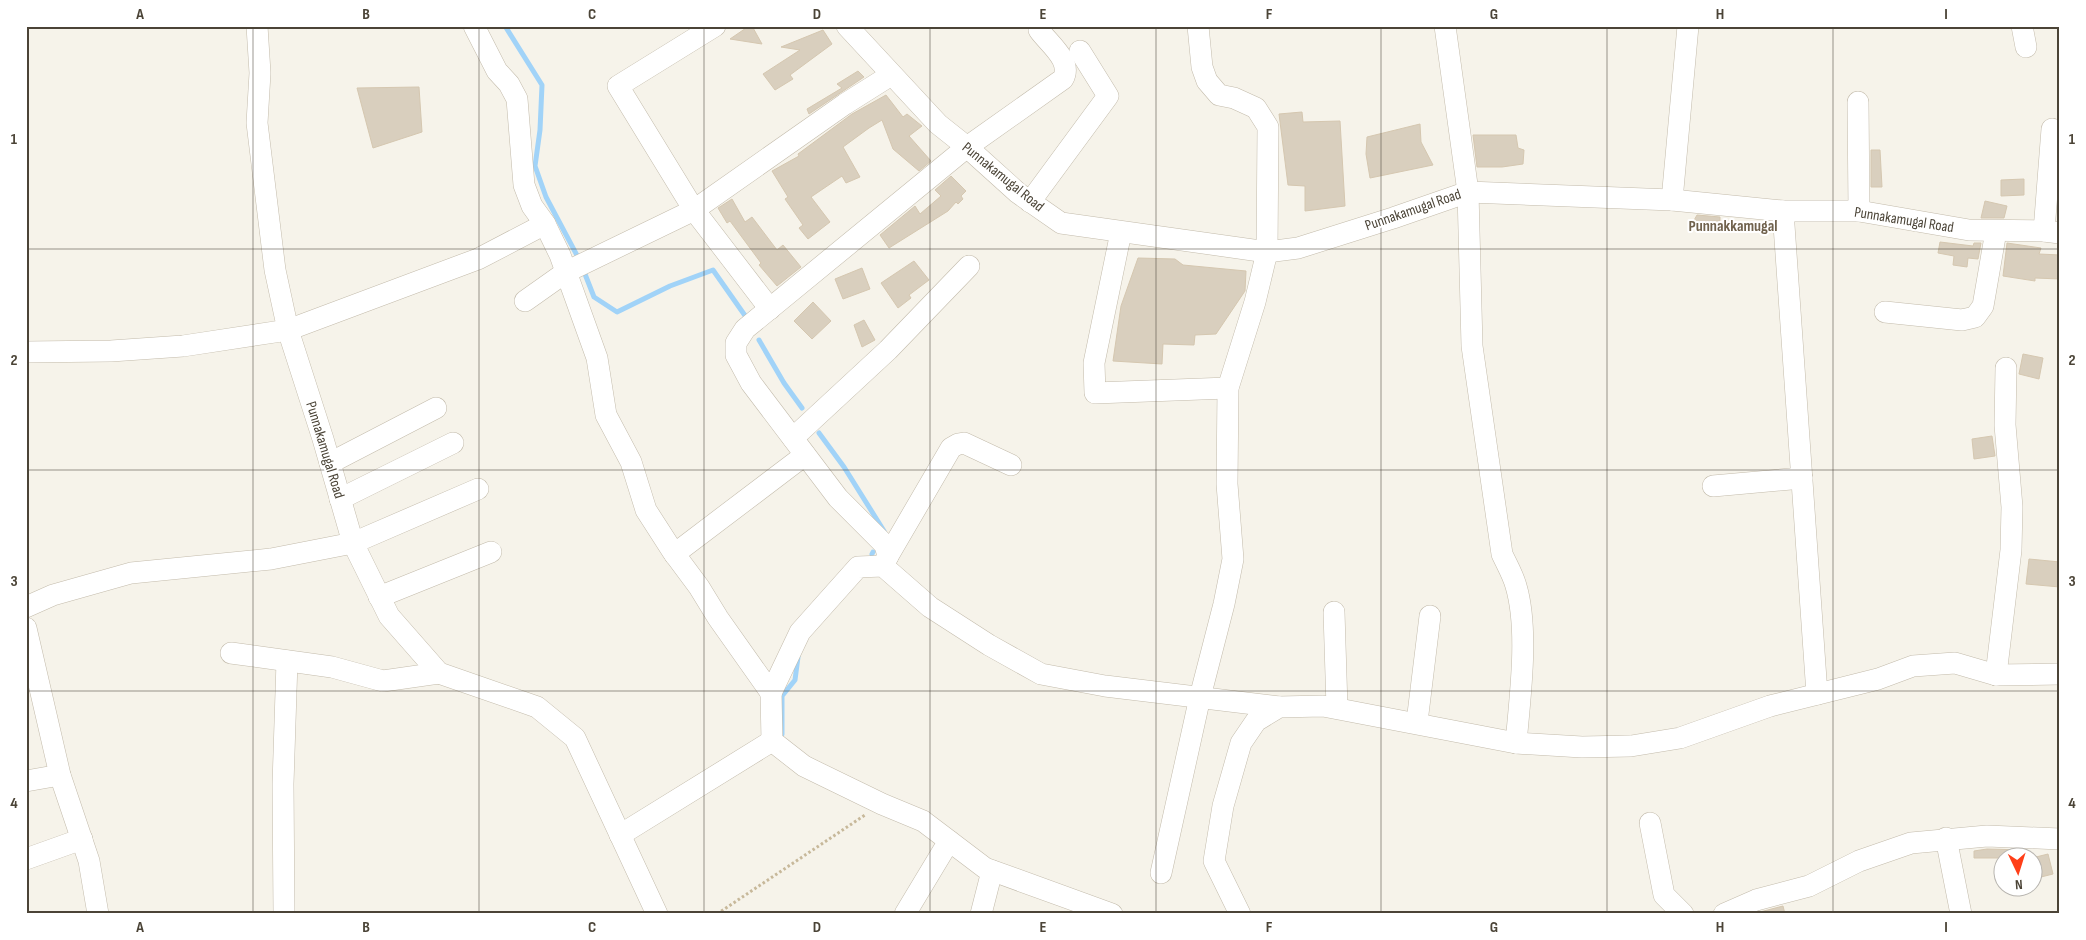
<svg xmlns="http://www.w3.org/2000/svg" width="2086" height="940" font-family="'Sofia Sans Condensed',sans-serif">
	<rect width="100%" height="100%" fill="#f6f3ea"/>
	<g fill="none" stroke-linecap="round" stroke-linejoin="round">
		<g stroke="#a1d3f8" stroke-width="5">
			<path d="M 505,26 L 542,85 L 540,130 L 535,166 L 546,197 L 580,261"/>
			<path d="M 583,269 L 594,297 L 617,312 L 670,286 L 713,270 L 746,317"/>
			<path d="M 759,340 L 784,383 L 802,408"/>
			<path d="M 819,433 L 844,467 L 884,531"/>
			<path d="M 872,554 L 873,552"/>
			<path d="M 782,734 L 782,696 L 795,680 L 798,657"/>
		</g>
	</g>
	<g fill="#d9cfbe" stroke="#d5c7b0">
		<path d="M 749,26 L 752,26 L 762,44 L 730,39 Z"/>
		<path d="M 823,30 L 832,44 L 790,75 L 793,79 L 775,90 L 763,74 L 800,50 L 781,47 Z"/>
		<path d="M 858,71 L 864,77 L 809,114 L 807,109 L 842,88 L 837,84 Z"/>
		<path d="M 419,87 L 422,132 L 373,148 L 357,88 Z"/>
		<path d="M 886,95 L 903,117 L 907,114 L 922,126 L 909,136 L 931,161 L 919,171 L 893,149 L 882,120 L 869,128 L 843,147 L 860,177 L 846,183 L 842,176 L 811,197 L 830,222 L 808,239 L 799,228 L 803,225 L 785,199 L 788,197 L 772,171 L 799,156 L 798,154 L 852,114 Z"/>
		<path d="M 1302,112 L 1303,122 L 1340,121 L 1345,206 L 1305,211 L 1305,186 L 1288,185 L 1279,114 Z"/>
		<path d="M 1420,124 L 1421,142 L 1433,165 L 1370,178 L 1366,154 L 1367,137 Z"/>
		<path d="M 1473,135 L 1516,135 L 1518,148 L 1524,150 L 1523,164 L 1502,167 L 1477,167 Z"/>
		<path d="M 1871,150 L 1880,150 L 1882,187 L 1871,187 Z"/>
		<path d="M 951,176 L 966,191 L 961,196 L 963,199 L 958,204 L 956,202 L 948,211 L 889,248 L 880,235 L 915,206 L 920,214 L 941,196 L 935,190 Z"/>
		<path d="M 2024,179 L 2024,195 L 2001,196 L 2001,180 Z"/>
		<path d="M 732,199 L 745,222 L 752,217 L 777,250 L 783,245 L 801,267 L 777,286 L 759,265 L 761,263 L 730,221 L 727,223 L 718,208 Z"/>
		<path d="M 1985,201 L 2007,206 L 2004,218 L 1981,218 Z"/>
		<path d="M 1697,215 L 1720,217 L 1720,221 L 1693,222 Z"/>
		<path d="M 1940,242 L 1973,246 L 1974,243 L 1981,243 L 1978,259 L 1968,258 L 1967,267 L 1953,265 L 1954,256 L 1938,253 Z"/>
		<path d="M 2007,243 L 2041,248 L 2039,254 L 2060,255 L 2060,279 L 2035,278 L 2035,281 L 2003,276 Z"/>
		<path d="M 1138,258 L 1175,259 L 1183,265 L 1246,271 L 1245,291 L 1216,334 L 1195,335 L 1194,345 L 1163,344 L 1162,364 L 1113,361 L 1121,306 Z"/>
		<path d="M 914,261 L 929,280 L 909,295 L 911,298 L 898,308 L 881,283 Z"/>
		<path d="M 862,268 L 870,289 L 843,299 L 835,279 Z"/>
		<path d="M 813,302 L 831,321 L 812,339 L 794,321 Z"/>
		<path d="M 864,320 L 875,340 L 862,347 L 854,325 Z"/>
		<path d="M 2023,354 L 2043,358 L 2039,379 L 2019,374 Z"/>
		<path d="M 1992,436 L 1995,456 L 1974,459 L 1972,439 Z"/>
		<path d="M 2029,559 L 2060,562 L 2060,587 L 2026,584 Z"/>
		<path d="M 1987,849 L 2025,850 L 2027,858 L 1974,858 L 1974,851 Z"/>
		<path d="M 2048,854 L 2053,874 L 2041,877 L 2036,857 Z"/>
		<path d="M 1783,906 L 1785,914 L 1756,914 L 1760,912 Z"/>
	</g>
	<g fill="none" stroke-linecap="round" stroke-linejoin="round">
		<defs>
			<g id="minor">
				<path d="M 257,26 L 260,73 L 257,123 L 275,270 L 288,330 L 323,439 L 353,543 L 389,616 L 439,673 L 537,707 L 575,738 L 657,914"/>
				<path d="M 474,26 L 497,71 L 509,84 L 517,99 L 524,185 L 532,206 L 545,224 L 560,255 L 597,358 L 606,415 L 631,462 L 646,510 L 673,552 L 699,587 L 718,618 L 771,693 L 800,632 L 858,567 L 883,566 L 930,607 L 989,645 L 1041,674 L 1105,686 L 1279,707"/>
				<path d="M 715,26 L 618,86 L 694,210 L 770,309"/>
				<path d="M 847,26 L 938,124 L 967,147 L 1018,193 L 1061,223 L 1267,252 L 1298,248 L 1393,218 L 1468,192 L 1672,200 L 1783,211 L 1859,211 L 1969,230 L 2044,231 L 2060,233"/>
				<path d="M 1445,26 L 1468,192 L 1472,346 L 1502,554 C 1507,565 1513,575 1516,586 C 1529,630 1520,697 1516,743"/>
				<path d="M 2022,26 L 2026,47"/>
				<path d="M 1858,102 L 1859,211"/>
				<path d="M 1672,200 L 1688,26"/>
				<path d="M 1030,202 L 1108,96 L 1080,51"/>
				<path d="M 1783,211 L 1817,694"/>
				<path d="M 2044,231 L 2052,129"/>
				<path d="M 1121,232 L 1094,363 L 1095,393 L 1228,388"/>
				<path d="M 525,301 L 566,272 L 694,210 L 845,104 L 891,75"/>
				<path d="M 1885,312 L 1962,320 L 1975,317 L 1983,306 L 1996,231"/>
				<path d="M 26,352 L 111,351 L 183,346 L 288,330 L 478,259 L 545,224"/>
				<path d="M 793,438 L 888,350 L 969,266"/>
				<path d="M 330,463 L 436,408"/>
				<path d="M 1713,486 L 1802,478"/>
				<path d="M 340,499 L 453,443"/>
				<path d="M 675,555 L 681,549 L 805,455"/>
				<path d="M 888,556 L 951,448 L 958,444 L 964,443 L 1011,465"/>
				<path d="M 883,566 L 888,556 L 885,545 L 838,498 L 751,383 L 736,355 L 736,343 L 745,329 L 967,147 L 1063,79 C 1073,61 1049,44 1039,30 L 1040,26"/>
				<path d="M 379,597 L 491,552"/>
				<path d="M 26,607 L 53,595 L 131,573 L 271,559 L 353,543 L 478,489"/>
				<path d="M 1334,612 L 1337,708"/>
				<path d="M 26,628 L 60,775 L 89,861 L 98,914"/>
				<path d="M 231,653 L 332,667 L 383,681 L 439,673"/>
				<path d="M 1996,675 L 2011,550 L 2012,507 L 2005,425 L 2006,368"/>
				<path d="M 771,693 L 772,741 L 804,766 L 882,804 L 923,821 L 985,868 L 1112,914"/>
				<path d="M 1417,722 L 1430,616"/>
				<path d="M 26,781 L 60,775"/>
				<path d="M 1650,823 L 1664,895 L 1683,914"/>
				<path d="M 620,835 L 772,741"/>
				<path d="M 1946,838 L 1961,914"/>
				<path d="M 26,859 L 82,839"/>
				<path d="M 1161,873 L 1200,697 L 1224,604 L 1233,559 L 1227,484 L 1228,388 L 1255,302 L 1267,252 L 1268,127 L 1256,108 L 1234,98 L 1219,95 L 1207,81 L 1202,67 L 1198,26"/>
				<path d="M 284,914 L 283,784 L 287,661"/>
				<path d="M 905,914 L 949,841"/>
				<path d="M 981,914 L 992,871"/>
				<path d="M 1240,914 L 1214,861 L 1223,806 L 1241,743 L 1256,721 L 1279,707 L 1323,706 L 1516,743 L 1582,747 L 1631,746 L 1680,738 L 1770,706 L 1878,679 L 1913,666 L 1955,663 L 1996,675 L 2060,674"/>
				<path d="M 1724,914 L 1756,900 L 1809,886 L 1859,861 L 1911,843 L 1987,836 L 2060,839"/>
			</g>
		</defs>
		<use href="#minor" stroke="#c3bbab" stroke-width="22"/>
		<path stroke="#c7b89a" stroke-width="3" stroke-dasharray="2.5 2.5" stroke-linecap="butt" d="M 717,914 L 865,815"/>
		<use href="#minor" stroke="#fff" stroke-width="21"/>
	</g>
	<path fill="none" stroke="#4b4437" stroke-width="1" stroke-opacity="0.55" d="M 253,26 L 253,914M 479,26 L 479,914M 704,26 L 704,914M 930,26 L 930,914M 1156,26 L 1156,914M 1381,26 L 1381,914M 1607,26 L 1607,914M 1833,26 L 1833,914M 26,249 L 2060,249M 26,470 L 2060,470M 26,691 L 2060,691"/>
	<g text-anchor="middle" dominant-baseline="central" stroke-width="4" stroke-linejoin="round" paint-order="stroke">
		<g font-size="15" fill="#4b4437" stroke="#fff">
			<text transform="translate(1003 177) rotate(39)">Punnakamugal Road</text>
			<text transform="translate(1413 210) rotate(-19)">Punnakamugal Road</text>
			<text transform="translate(1904 220) rotate(9)">Punnakamugal Road</text>
			<text transform="translate(325 450) rotate(73)">Punnakamugal Road</text>
		</g>
		<g font-size="16" font-weight="bold" fill="#70624d" stroke="#fff">
			<text x="1733" y="226">Punnakkamugal</text>
		</g>
	</g>
	<rect width="2086" height="940" fill="none" stroke="#ffffff" stroke-width="55"/>
	<g transform="translate(2018 872) rotate(176)"><circle r="24" fill="#ffffff" stroke="#b7b4af"/>
	<path d="M0-4L9 19L0 12L-9 19Z" fill="#ff3f18"/>
	<text y="-8" font-size="14" font-weight="bold" text-anchor="middle" fill="#4b4437">N</text>
	</g>
	<rect x="28" y="28" width="2030" height="884" fill="none" stroke="#4b4437" stroke-width="2"/>
	<g font-size="16" text-anchor="middle" font-weight="bold" fill="#4b4437">
		<text x="140" y="19">A</text>
		<text x="366" y="19">B</text>
		<text x="592" y="19">C</text>
		<text x="817" y="19">D</text>
		<text x="1043" y="19">E</text>
		<text x="1269" y="19">F</text>
		<text x="1494" y="19">G</text>
		<text x="1720" y="19">H</text>
		<text x="1946" y="19">I</text>
		<text x="14" y="144">1</text>
		<text x="2072" y="144">1</text>
		<text x="14" y="365">2</text>
		<text x="2072" y="365">2</text>
		<text x="14" y="586">3</text>
		<text x="2072" y="586">3</text>
		<text x="14" y="808">4</text>
		<text x="2072" y="808">4</text>
		<text x="140" y="932">A</text>
		<text x="366" y="932">B</text>
		<text x="592" y="932">C</text>
		<text x="817" y="932">D</text>
		<text x="1043" y="932">E</text>
		<text x="1269" y="932">F</text>
		<text x="1494" y="932">G</text>
		<text x="1720" y="932">H</text>
		<text x="1946" y="932">I</text>
	</g>
</svg>
